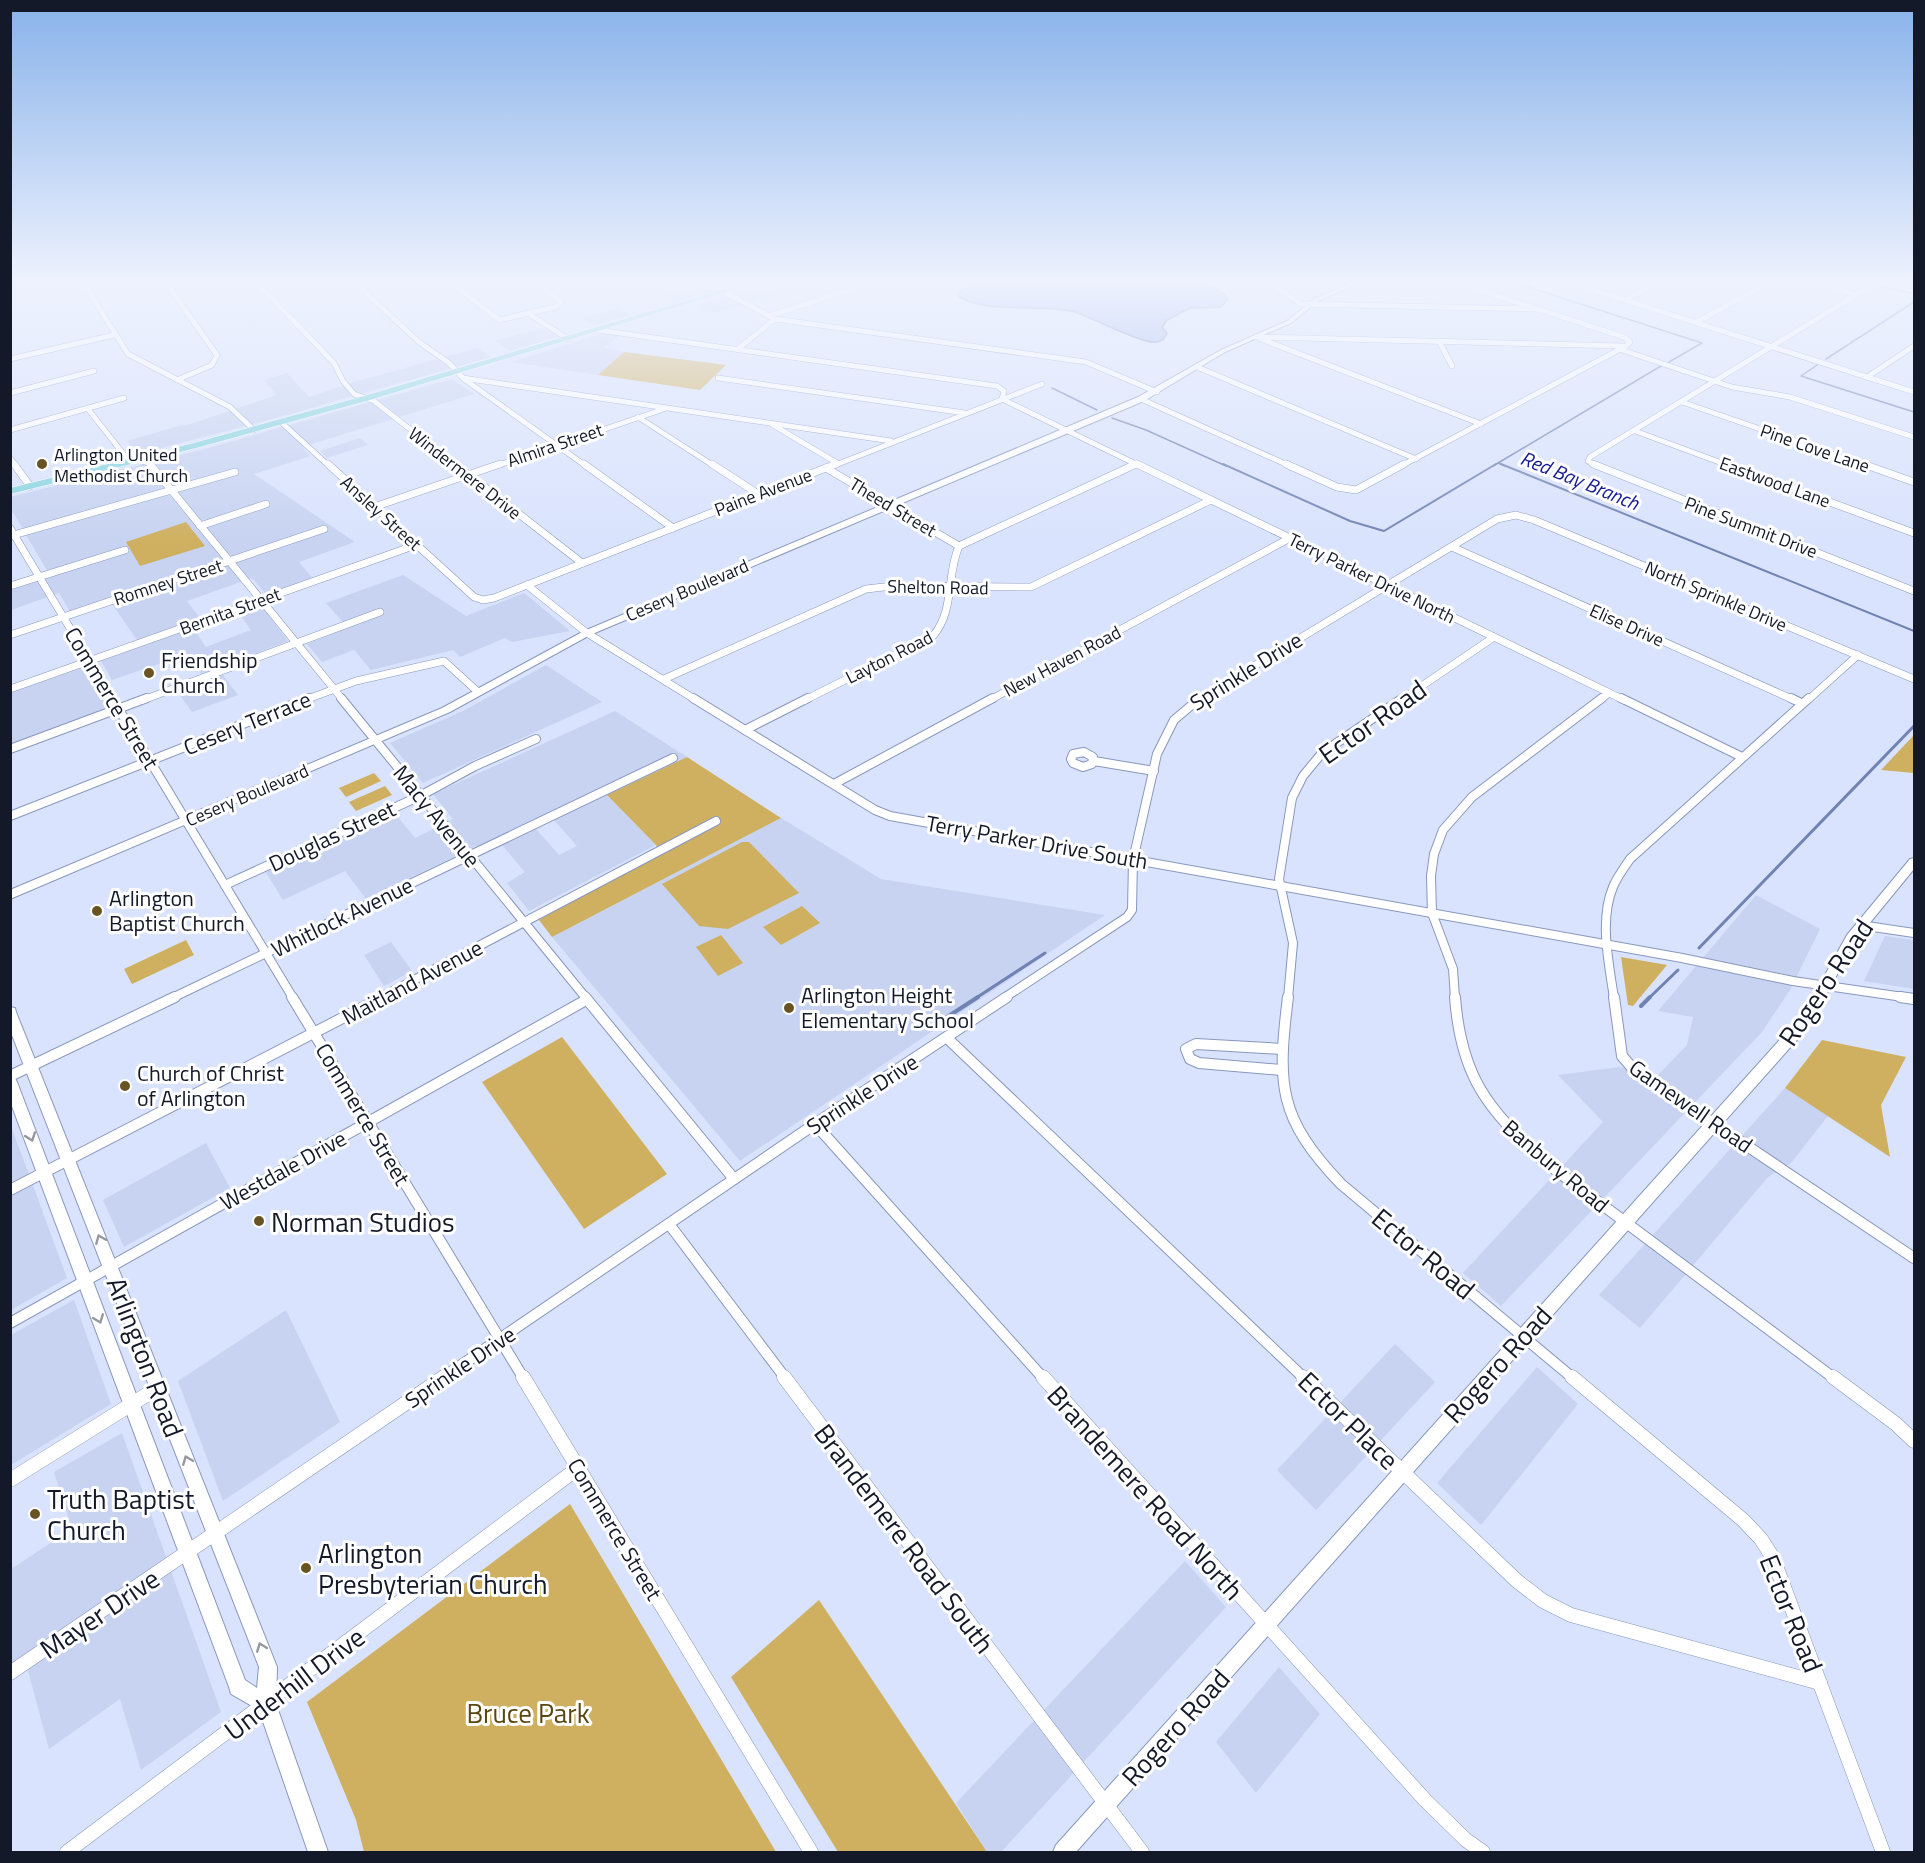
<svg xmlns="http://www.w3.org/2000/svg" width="1925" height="1863" font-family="'Titillium Web',sans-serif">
	<rect width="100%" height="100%" fill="#d9e3fd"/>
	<g fill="#c7d3f1" fill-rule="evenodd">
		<path d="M 712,281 L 745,281 L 675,302 L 656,291 L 672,291 Z"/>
		<path d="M 778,281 L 821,281 L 711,314 L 697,306 Z"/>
		<path d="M 618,308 L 631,315 L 595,325 L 582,318 Z"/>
		<path d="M 542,328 L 557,337 L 510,351 L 495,341 Z"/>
		<path d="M 606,333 L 622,334 L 603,348 L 624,352 L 598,375 L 510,362 Z"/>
		<path d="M 477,348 L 491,357 L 258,423 L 138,454 L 127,441 L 182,425 L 185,426 L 277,395 L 264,380 L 287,373 L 309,397 L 354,382 Z"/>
		<path d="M 452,379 L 474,394 L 302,447 L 311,456 L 254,474 L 355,542 L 299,562 L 313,579 L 267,595 L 252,578 L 187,601 L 200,618 L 137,640 L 112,604 L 73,617 L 59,593 L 11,610 L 11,590 L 51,577 L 26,535 L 182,491 L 178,486 L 23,529 L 11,509 L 10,497 L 201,450 Z"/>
		<path d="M 360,438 L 368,445 L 327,458 L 320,451 Z"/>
		<path d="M 403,575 L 466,616 L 524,593 L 570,631 L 512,642 L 505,638 L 460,657 L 453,650 L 371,670 L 354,650 L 322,662 L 307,644 L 348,628 L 326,603 Z"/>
		<path d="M 260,604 L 288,641 L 201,674 L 187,654 L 112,680 L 101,661 L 193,628 L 206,647 L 251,630 L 238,612 Z"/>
		<path d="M 546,665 L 602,702 L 423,783 L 390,743 L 463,711 Z"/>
		<path d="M 85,667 L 109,708 L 11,745 L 10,693 Z"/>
		<path d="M 222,674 L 238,695 L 192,712 L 177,691 Z"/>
		<path d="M 615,711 L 687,757 L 607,795 L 656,845 L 529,911 L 507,883 L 525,872 L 502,845 L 483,854 L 476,846 L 366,899 L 345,871 L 283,900 L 265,871 L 393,811 L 415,838 L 453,819 L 433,794 ZM 553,819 L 577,846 L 559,855 L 535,828 Z"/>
		<path d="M 781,818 L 881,879 L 1105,915 L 740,1161 L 552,937 Z"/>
		<path d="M 1756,895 L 1820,929 L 1790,990 L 1762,1032 L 1501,1306 L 1463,1273 L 1603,1122 L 1558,1075 L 1620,1067 L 1656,1077 L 1687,1045 L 1693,1017 L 1658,1011 Z"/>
		<path d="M 1885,936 L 1914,940 L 1914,989 L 1864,981 Z"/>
		<path d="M 391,942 L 412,971 L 384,986 L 364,955 Z"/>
		<path d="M 1785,1088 L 1828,1116 L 1791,1163 L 1768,1177 L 1640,1328 L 1599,1295 Z"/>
		<path d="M 10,1123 L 67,1278 L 11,1310 L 10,1310 Z"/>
		<path d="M 206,1143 L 230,1188 L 124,1247 L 103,1200 Z"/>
		<path d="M 74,1300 L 111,1404 L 11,1465 L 11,1335 Z"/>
		<path d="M 286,1310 L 340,1422 L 223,1501 L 178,1381 Z"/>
		<path d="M 1395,1344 L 1435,1382 L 1316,1510 L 1277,1470 Z"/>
		<path d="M 1537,1367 L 1578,1404 L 1481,1525 L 1437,1483 Z"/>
		<path d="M 122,1433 L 221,1712 L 141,1770 L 120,1699 L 49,1749 L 27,1667 L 11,1678 L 11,1569 L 72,1529 L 54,1472 Z"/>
		<path d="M 1185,1561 L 1226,1607 L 1001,1852 L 987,1852 L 956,1803 Z"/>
		<path d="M 1279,1667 L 1320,1714 L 1256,1793 L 1216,1742 Z"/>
	</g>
	<g fill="#cfb060">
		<path d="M 624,352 L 726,365 L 700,390 L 598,375 Z"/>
		<path d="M 186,522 L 205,546 L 140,566 L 126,542 Z"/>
		<path d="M 1914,735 L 1914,773 L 1881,770 Z"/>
		<path d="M 687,757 L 781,818 L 552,937 L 539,920 L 660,853 L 656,845 L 607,795 Z"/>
		<path d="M 374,773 L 381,781 L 346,797 L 339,788 Z"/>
		<path d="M 385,786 L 392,795 L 356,811 L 349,802 Z"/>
		<path d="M 742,842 L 749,842 L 799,893 L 728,929 L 699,926 L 662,884 Z"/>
		<path d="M 802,906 L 820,923 L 781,945 L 763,927 Z"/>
		<path d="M 721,935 L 743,963 L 718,976 L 696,947 Z"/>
		<path d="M 186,940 L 194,955 L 132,984 L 124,969 Z"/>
		<path d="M 1621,957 L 1667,965 L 1633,1006 L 1628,1005 Z"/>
		<path d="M 562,1037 L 667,1174 L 584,1229 L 482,1082 Z"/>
		<path d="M 1822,1040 L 1906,1057 L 1881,1105 L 1890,1157 L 1785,1088 Z"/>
		<path d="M 570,1504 L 776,1852 L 364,1852 L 356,1820 L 307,1702 Z"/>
		<path d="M 819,1600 L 987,1852 L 838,1852 L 731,1677 Z"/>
	</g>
	<path fill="#99b0ee" stroke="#7183b3" stroke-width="1.5" d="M 975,281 L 1189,281 C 1201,285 1223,286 1227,300 L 1221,307 L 1190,308 L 1167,320 L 1162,328 L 1167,333 C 1165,337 1163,341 1158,342 C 1146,346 1091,317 1075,312 C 1043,303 980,315 957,295 Z"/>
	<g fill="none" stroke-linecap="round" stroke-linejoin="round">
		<g stroke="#7183b3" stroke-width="1.5">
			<path d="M 1509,281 L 1702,343 L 1669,362"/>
			<path d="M 1882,286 L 1914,294"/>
			<path d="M 1826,359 L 1914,302"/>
			<path d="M 1820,363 L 1801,376 L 1914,412"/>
			<path d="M 1052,388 L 1097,410"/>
			<path d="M 1112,418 L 1146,430 L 1226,466"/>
			<path d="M 1498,463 L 1661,366"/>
			<path d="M 1493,466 L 1498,463 L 1505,466"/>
		</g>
		<g stroke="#7183b3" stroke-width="2">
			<path d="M 1223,464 L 1350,521 L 1384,531 L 1496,464"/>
			<path d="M 1501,464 L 1914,631"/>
		</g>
		<g stroke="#7183b3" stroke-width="3">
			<path d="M 1699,948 L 1914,726"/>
			<path d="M 976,998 L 1045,953"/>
			<path d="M 1649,998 L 1678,970"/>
		</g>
		<g stroke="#7183b3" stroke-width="4">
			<path d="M 1641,1006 L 1650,997"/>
			<path d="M 944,1019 L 978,997"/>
		</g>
		<defs>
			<g id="minor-far4">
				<path d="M 82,281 L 128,354 L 230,407 L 254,430"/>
				<path d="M 165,281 L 217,355 L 212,365 L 177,380"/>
				<path d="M 250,281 L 266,292 L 334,363 L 343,381 L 354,394 L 374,401 L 457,466"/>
				<path d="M 353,281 L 419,342 L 449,363 L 463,378 L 891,441"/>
				<path d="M 449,281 L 499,320 L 555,307 L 561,302 L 535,281"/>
				<path d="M 703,281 L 775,319 L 1086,362 L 1157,392"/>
				<path d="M 1267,281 L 1301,304 L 1538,309"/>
				<path d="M 1451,281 L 1624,337 L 1630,342 L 1626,346"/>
				<path d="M 1565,281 L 1914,392"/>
				<path d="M 1809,281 L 1858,295"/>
				<path d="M 1624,300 L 1661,281"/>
				<path d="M 529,314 L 568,339"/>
				<path d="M 769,316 L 878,281"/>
				<path d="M 1697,322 L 1771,281"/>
				<path d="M 598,330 L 997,386 L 1004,391 L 1002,399 L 1140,466"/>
				<path d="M 1256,337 L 1623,346"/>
				<path d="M 1261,339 L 1481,424"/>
				<path d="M 1439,341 L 1452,366"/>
				<path d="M 739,348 L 775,319"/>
				<path d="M 1619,349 L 1732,387 L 1790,397 L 1914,437"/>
				<path d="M 10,359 L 114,335"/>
				<path d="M 1197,367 L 1416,459"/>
				<path d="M 1867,377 L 1914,346"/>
				<path d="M 718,378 L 965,413"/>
				<path d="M 464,379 L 586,466"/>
				<path d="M 10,393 L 94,371"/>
				<path d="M 1141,399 L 1290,466"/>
				<path d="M 1682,402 L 1867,466"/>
				<path d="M 88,409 L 125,456 L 149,463 L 151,466"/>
				<path d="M 638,417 L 714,466"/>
				<path d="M 281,422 L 329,466"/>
				<path d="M 773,425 L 837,463"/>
				<path d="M 10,430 L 124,398"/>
				<path d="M 1635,431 L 1730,466"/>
				<path d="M 10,458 L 16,466"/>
				<path d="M 496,466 L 664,409"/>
				<path d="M 833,466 L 1042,384"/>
				<path d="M 1133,466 L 1137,464"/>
				<path d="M 1401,466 L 1626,346"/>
				<path d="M 1596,466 L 1588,461 L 1590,457 L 1879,281"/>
			</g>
			<g id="minor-far3">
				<path d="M 14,464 L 30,486"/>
				<path d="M 150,464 L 343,700"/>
				<path d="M 328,464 L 474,597 L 483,600 L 494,598 L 836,464"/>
				<path d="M 455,464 L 582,563"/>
				<path d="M 584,464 L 673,528"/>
				<path d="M 712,464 L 758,494"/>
				<path d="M 1137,464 L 1624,700"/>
				<path d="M 1286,464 L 1337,487 L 1356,490 L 1404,464"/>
				<path d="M 1593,464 L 1914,591"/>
				<path d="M 1726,464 L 1914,533"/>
				<path d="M 1863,464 L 1914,482"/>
				<path d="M 826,468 L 959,546"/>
				<path d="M 374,507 L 500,464"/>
				<path d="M 200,526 L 266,504"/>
				<path d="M 10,528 L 113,700"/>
				<path d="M 10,536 L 235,472"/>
				<path d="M 1452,547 L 1794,700"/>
				<path d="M 527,585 L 587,633 L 696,700"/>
				<path d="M 10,586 L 125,550"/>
				<path d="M 10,635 L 324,529"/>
				<path d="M 664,679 L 866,589 L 893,586 L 1031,587 L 1211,500"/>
				<path d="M 10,689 L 416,545"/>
				<path d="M 143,700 L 380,612"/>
				<path d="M 305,700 L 356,681 L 444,661 L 478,692"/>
				<path d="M 805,700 L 933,636 C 955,610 946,576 959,546 L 1136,464"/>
				<path d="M 990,700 L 1290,538"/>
				<path d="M 1198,700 L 1497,519 L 1516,515 L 1534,520 L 1914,679"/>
				<path d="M 1401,700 L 1494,637"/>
				<path d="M 1600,700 L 1609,693"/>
				<path d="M 1808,700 L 1858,655"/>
			</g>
			<g id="minor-far2">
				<path d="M 112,698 L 293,998"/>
				<path d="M 341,698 L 586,998"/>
				<path d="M 693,698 L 875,810 L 890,816 L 1682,958 L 1793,981 L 1910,998"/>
				<path d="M 1621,698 L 1742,757"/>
				<path d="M 1791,698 L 1801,703"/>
				<path d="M 745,730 L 808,698"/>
				<path d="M 10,749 L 147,698"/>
				<path d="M 1084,752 L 1093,757 L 1092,764 L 1083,767 L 1073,763 L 1071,759 L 1073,754 Z"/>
				<path d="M 1094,761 L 1154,771"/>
				<path d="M 834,784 L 993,698"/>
				<path d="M 10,816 L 309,698"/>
				<path d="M 225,885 L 420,796 L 475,766 L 536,739"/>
				<path d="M 1860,925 L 1914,933"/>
				<path d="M 172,998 L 673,758"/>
				<path d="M 380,998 L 716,821"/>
				<path d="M 1004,998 L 1127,917 L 1132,910 L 1133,860 L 1157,754 L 1174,720 L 1200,698"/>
				<path d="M 1288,998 L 1293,943 L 1279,879 L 1292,798 L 1303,776 L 1322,753 L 1403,698"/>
				<path d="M 1455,998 L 1453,969 L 1432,913 L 1431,876 L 1434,854 L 1443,830 L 1472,797 L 1602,698"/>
				<path d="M 1614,998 C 1609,964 1599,920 1613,887 C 1617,877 1624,868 1630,859 L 1809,698"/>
			</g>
			<g id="minor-far1">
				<path d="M 292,997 L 524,1379"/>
				<path d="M 585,997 L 734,1179"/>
				<path d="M 1288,997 C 1277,1085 1278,1118 1341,1184 L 1574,1379"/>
				<path d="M 1455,997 C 1461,1078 1488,1109 1545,1162 L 1835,1379"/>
				<path d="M 1614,997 L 1622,1056 L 1634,1070 L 1914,1258"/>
				<path d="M 1900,997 L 1914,999"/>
				<path d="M 947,1038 L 1305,1379"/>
				<path d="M 1281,1070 L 1199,1063 L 1190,1059 L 1186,1049 L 1196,1044 L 1283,1049"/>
				<path d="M 10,1076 L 175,997"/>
				<path d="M 815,1124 L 1044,1379"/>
				<path d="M 10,1190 L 383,997"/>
				<path d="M 669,1224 L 786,1379"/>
				<path d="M 10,1323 L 586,1000"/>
				<path d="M 441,1379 L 815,1124 L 1007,997"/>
			</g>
			<g id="minor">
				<path d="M 523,1377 L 811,1852"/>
				<path d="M 784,1377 L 1142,1852"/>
				<path d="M 1043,1377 L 1425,1800 L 1466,1840 L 1483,1852"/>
				<path d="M 1303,1377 L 1517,1581 L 1543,1601 L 1571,1615 L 1820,1683"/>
				<path d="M 1572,1377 L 1743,1520 L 1761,1539 L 1773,1558 L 1883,1852"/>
				<path d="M 1833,1377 L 1896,1424 L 1914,1441"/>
				<path d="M 10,1480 L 159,1387"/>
				<path d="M 10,1673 L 444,1377"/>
				<path d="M 67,1852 L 578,1468"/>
			</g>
			<g id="secondary">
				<path d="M 1355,281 L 1364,281 L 1318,301 L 1291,323 L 1225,352 L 1144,401 L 590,635 L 450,712 L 10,899 L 10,890 L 442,708 L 584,631 L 1138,397 L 1221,350 L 1287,321 L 1314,299 Z"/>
				<path d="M 1914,858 L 1914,869 L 1855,941 L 1818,1010 L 1803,1033 L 1076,1852 L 1053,1852 L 1056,1845 L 1793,1025 L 1810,1002 L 1847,935 L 1910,859 Z"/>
				<path d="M 10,1007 L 15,1008 L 16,1012 L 277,1667 L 276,1704 L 328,1852 L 308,1852 L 259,1710 L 231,1694 L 229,1687 L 10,1101 L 10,1077 L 15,1078 L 17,1082 L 245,1680 L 257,1688 L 259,1667 L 10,1030 Z"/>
			</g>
			<path id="primary" d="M 752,281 L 763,281 L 370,400 L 196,448 L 10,494 L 10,488 L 190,444 L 364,396 Z"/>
		</defs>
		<use href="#minor-far4" stroke="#8897bf" stroke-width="6"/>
		<use href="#minor-far3" stroke="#8897bf" stroke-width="8"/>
		<use href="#minor-far2" stroke="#8897bf" stroke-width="10"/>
		<use href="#minor-far1" stroke="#8897bf" stroke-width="12"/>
		<use href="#minor" stroke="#8897bf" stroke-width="15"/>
		<use href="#secondary" stroke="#8897bf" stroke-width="2"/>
		<use href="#primary" stroke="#fff" stroke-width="1"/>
		<use href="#minor-far4" stroke="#fff" stroke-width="5"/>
		<use href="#minor-far3" stroke="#fff" stroke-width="7"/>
		<use href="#minor-far2" stroke="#fff" stroke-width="8"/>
		<use href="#minor-far1" stroke="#fff" stroke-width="10"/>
		<use href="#minor" stroke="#fff" stroke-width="14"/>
		<use href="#secondary" fill="#fff" fill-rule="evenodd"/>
		<use href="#primary" fill="#89d5df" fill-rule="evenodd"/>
	</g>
	<defs><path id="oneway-chevron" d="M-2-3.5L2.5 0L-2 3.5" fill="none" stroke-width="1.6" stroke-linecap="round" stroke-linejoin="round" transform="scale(1.5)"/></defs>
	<g stroke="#95989e">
		<use href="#oneway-chevron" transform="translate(31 1137) rotate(70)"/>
		<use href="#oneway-chevron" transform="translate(100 1239) rotate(-112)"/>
		<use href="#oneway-chevron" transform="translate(99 1319) rotate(69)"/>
		<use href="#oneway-chevron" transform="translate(187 1460) rotate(-112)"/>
		<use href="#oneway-chevron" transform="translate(261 1647) rotate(-111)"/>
	</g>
	<linearGradient id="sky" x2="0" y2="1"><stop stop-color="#88b2ea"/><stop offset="0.52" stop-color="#eef2fe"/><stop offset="1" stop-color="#eef2fe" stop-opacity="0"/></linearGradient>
	<rect width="1925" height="542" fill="url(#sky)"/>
	<g fill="#675422" stroke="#fff" stroke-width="2">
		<circle cx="42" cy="464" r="6"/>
		<circle cx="149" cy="673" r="6"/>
		<circle cx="97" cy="911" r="6"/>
		<circle cx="789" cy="1008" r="6"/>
		<circle cx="125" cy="1086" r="6"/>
		<circle cx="259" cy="1221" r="6"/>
		<circle cx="35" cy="1514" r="6"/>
		<circle cx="306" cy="1568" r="6"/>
	</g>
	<g text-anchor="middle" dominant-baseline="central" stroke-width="6" stroke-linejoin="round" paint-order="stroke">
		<g font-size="18" fill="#131928" stroke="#fff">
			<text transform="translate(555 445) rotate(-19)">Almira Street</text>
			<text transform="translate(1815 448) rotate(19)">Pine Cove Lane</text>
			<text transform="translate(465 473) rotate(38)">Windermere Drive</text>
			<text transform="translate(1775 482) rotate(20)">Eastwood Lane</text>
			<text transform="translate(763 492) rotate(-21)">Paine Avenue</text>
			<text transform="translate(893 507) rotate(31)">Theed Street</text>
			<text transform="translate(381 513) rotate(42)">Ansley Street</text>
			<text transform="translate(1751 527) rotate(21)">Pine Summit Drive</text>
			<text transform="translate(1372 578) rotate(26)">Terry Parker Drive North</text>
			<text transform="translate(168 582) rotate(-18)">Romney Street</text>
			<text transform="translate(938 587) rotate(1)">Shelton Road</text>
			<text transform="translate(687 590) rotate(-23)">Cesery Boulevard</text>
			<text transform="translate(1716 596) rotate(23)">North Sprinkle Drive</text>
			<text transform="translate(230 611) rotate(-20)">Bernita Street</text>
			<text transform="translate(1627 625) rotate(24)">Elise Drive</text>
			<text transform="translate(889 657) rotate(-27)">Layton Road</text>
			<text transform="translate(1062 661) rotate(-28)">New Haven Road</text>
			<text transform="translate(247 795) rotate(-23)">Cesery Boulevard</text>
		</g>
		<g font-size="18" fill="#131928" stroke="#fff" text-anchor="start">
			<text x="54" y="454">Arlington United<tspan x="54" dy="21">Methodist Church</tspan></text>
		</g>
		<g font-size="20" font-style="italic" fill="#141a91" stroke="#fff">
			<text transform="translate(1580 480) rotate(22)">Red Bay Branch</text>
		</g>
		<g font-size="22" fill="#131928" stroke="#fff" text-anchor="start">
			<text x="161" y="660">Friendship<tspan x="161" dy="25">Church</tspan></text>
			<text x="109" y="898">Arlington<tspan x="109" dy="25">Baptist Church</tspan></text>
			<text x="801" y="995">Arlington Height<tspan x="801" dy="25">Elementary School</tspan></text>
			<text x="137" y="1073">Church of Christ<tspan x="137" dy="25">of Arlington</tspan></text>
		</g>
		<g font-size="22" fill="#131928" stroke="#fff">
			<text transform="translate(1246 671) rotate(-32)">Sprinkle Drive</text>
			<text transform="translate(112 698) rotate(59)">Commerce Street</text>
			<text transform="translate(247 723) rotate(-22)">Cesery Terrace</text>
			<text transform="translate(437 816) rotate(51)">Macy Avenue</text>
			<text transform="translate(332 836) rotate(-25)">Douglas Street</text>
			<text transform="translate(1037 842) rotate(10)">Terry Parker Drive South</text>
			<text transform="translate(342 917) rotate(-26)">Whitlock Avenue</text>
			<text transform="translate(412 982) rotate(-28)">Maitland Avenue</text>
			<text transform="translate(862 1094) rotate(-33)">Sprinkle Drive</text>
			<text transform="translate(1691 1106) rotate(35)">Gamewell Road</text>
			<text transform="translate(363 1114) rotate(59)">Commerce Street</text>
			<text transform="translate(1556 1166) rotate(40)">Banbury Road</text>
			<text transform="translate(283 1170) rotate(-29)">Westdale Drive</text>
			<text transform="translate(460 1367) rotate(-34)">Sprinkle Drive</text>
			<text transform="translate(615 1529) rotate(59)">Commerce Street</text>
		</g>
		<g font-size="27" fill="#131928" stroke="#fff">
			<text transform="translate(1372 721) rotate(-35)">Ector Road</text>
			<text transform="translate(1825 982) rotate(-56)">Rogero Road</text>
			<text transform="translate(1424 1253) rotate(40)">Ector Road</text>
			<text transform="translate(146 1357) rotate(69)">Arlington Road</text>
			<text transform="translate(1497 1364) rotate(-48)">Rogero Road</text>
			<text transform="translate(1349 1420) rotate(44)">Ector Place</text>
			<text transform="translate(1146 1492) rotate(48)">Brandemere Road North</text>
			<text transform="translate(905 1538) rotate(53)">Brandemere Road South</text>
			<text transform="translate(99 1613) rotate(-34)">Mayer Drive</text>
			<text transform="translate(1792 1613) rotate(68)">Ector Road</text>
			<text transform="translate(294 1683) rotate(-37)">Underhill Drive</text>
			<text transform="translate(1175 1727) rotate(-48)">Rogero Road</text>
		</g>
		<g font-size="27" fill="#131928" stroke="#fff" text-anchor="start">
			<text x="271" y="1221">Norman Studios</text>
			<text x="47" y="1498">Truth Baptist<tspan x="47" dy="31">Church</tspan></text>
			<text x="318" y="1552">Arlington<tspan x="318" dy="31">Presbyterian Church</tspan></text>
		</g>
		<g font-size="27" fill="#5a4710" stroke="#fff">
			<text x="528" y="1712">Bruce Park</text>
		</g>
	</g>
	<rect width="1925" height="1863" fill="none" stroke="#131928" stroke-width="24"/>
</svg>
